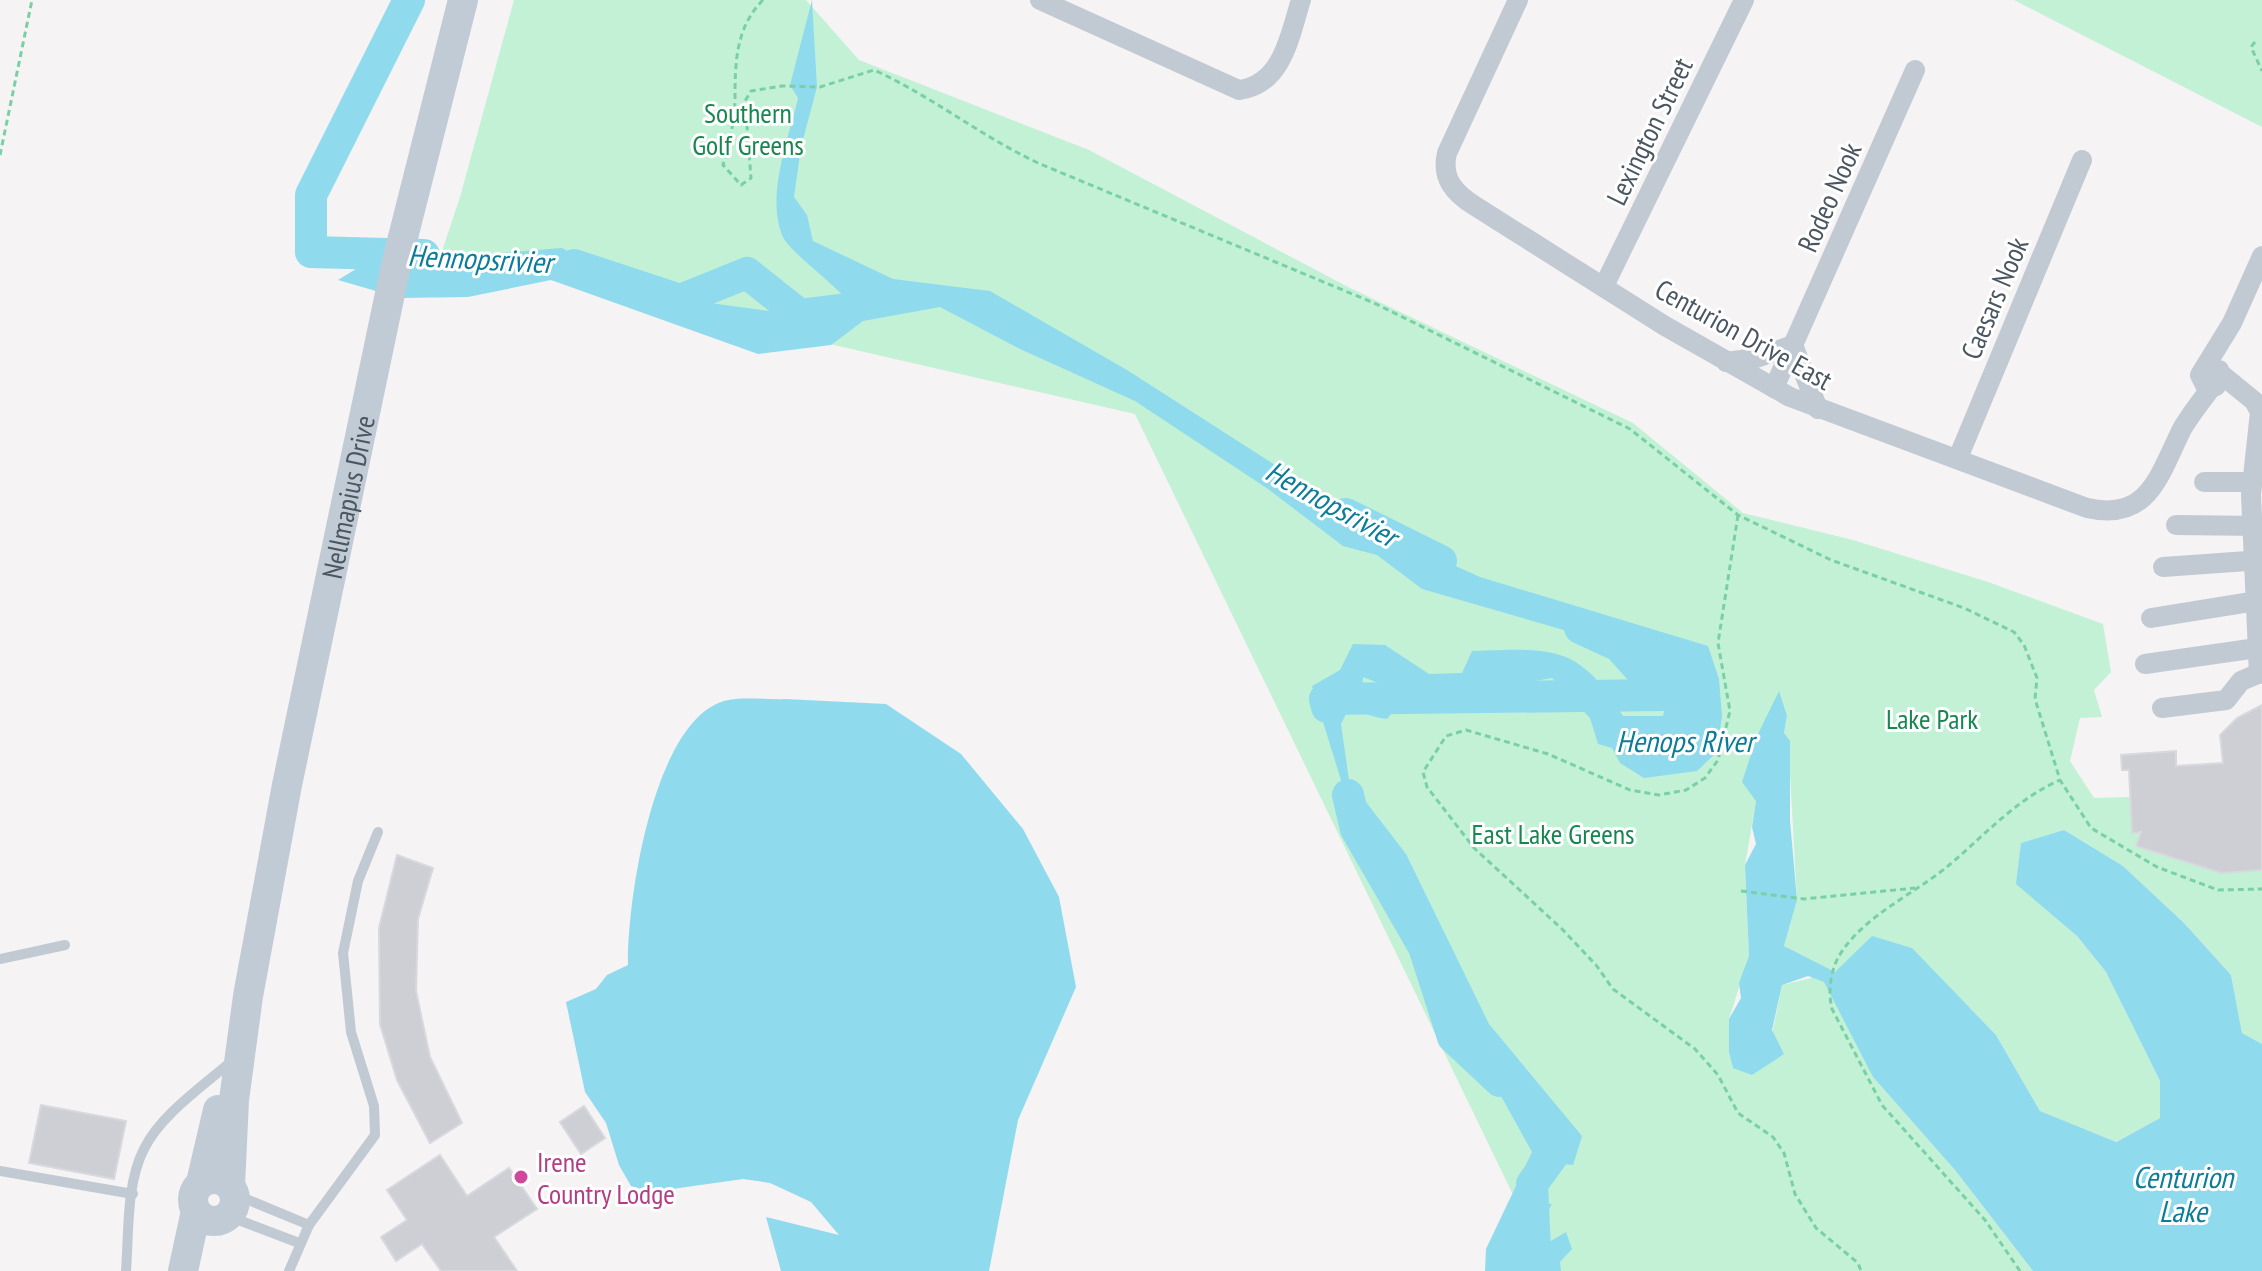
<svg xmlns="http://www.w3.org/2000/svg" width="2262" height="1271" font-family="'PT Sans Narrow',sans-serif">
	<rect width="100%" height="100%" fill="#f5f3f3"/>
	<g fill="#c3f1d5" fill-rule="evenodd">
		<path d="M 514,0 L 806,0 L 859,60 L 1089,150 L 1348,287 L 1633,423 L 1743,513 L 1853,540 L 1988,582 L 2103,624 L 2111,672 L 2094,690 L 2102,717 L 2080,718 L 2070,761 L 2094,798 L 2130,797 L 2132,832 L 2141,832 L 2137,847 L 2221,873 L 2262,870 L 2262,1044 L 2242,1033 L 2231,975 L 2184,923 L 2123,866 L 2064,830 L 2022,843 L 2017,884 L 2077,936 L 2106,972 L 2160,1081 L 2160,1118 L 2115,1142 L 2040,1111 L 1996,1035 L 1970,1008 L 1873,1077 L 1955,1170 L 2033,1271 L 1550,1271 L 1135,414 L 550,280 L 439,260 L 460,197 ZM 1787,716 L 1784,733 L 1790,774 L 1797,900 L 1784,946 L 1833,973 L 1782,985 L 1766,1064 L 1752,1075 L 1729,1052 L 1729,1019 L 1749,956 L 1745,865 L 1756,801 Z"/>
		<path d="M 2014,0 L 2262,0 L 2262,127 Z"/>
	</g>
	<g fill="#90daee">
		<path d="M 812,0 L 817,87 L 801,147 L 794,197 L 807,215 L 813,241 L 893,279 L 990,291 L 1127,370 L 1378,531 L 1480,577 L 1708,646 L 1719,679 L 1722,716 L 1717,752 L 1697,771 L 1644,778 L 1620,763 L 1612,748 L 1598,744 L 1590,718 L 1552,678 L 1519,684 L 1470,703 L 1436,702 L 1414,709 L 1414,691 L 1401,692 L 1363,677 L 1361,699 L 1369,709 L 1383,706 L 1391,714 L 1387,719 C 1372,718 1363,710 1348,710 L 1341,724 L 1349,780 L 1406,854 L 1489,1024 L 1582,1136 L 1573,1165 L 1548,1162 L 1532,1184 L 1543,1204 L 1552,1204 L 1539,1227 L 1539,1248 L 1566,1232 L 1572,1249 L 1560,1262 L 1561,1271 L 1485,1271 L 1486,1249 L 1532,1152 L 1501,1096 L 1475,1071 L 1456,1021 L 1394,896 L 1356,829 L 1312,686 L 1340,670 L 1353,644 L 1385,645 L 1429,674 L 1462,673 L 1472,651 C 1551,649 1578,642 1623,716 L 1663,716 L 1668,695 L 1619,646 L 1422,589 L 1377,555 L 1343,546 L 1268,489 L 1135,401 L 1020,349 L 940,307 L 863,321 L 831,345 L 758,354 L 551,280 L 468,297 L 400,298 L 338,280 L 390,248 L 463,256 L 562,248 L 616,279 L 673,298 L 800,315 L 845,298 C 831,281 791,253 783,237 C 765,197 789,138 798,98 L 790,85 Z"/>
		<path d="M 1779,691 L 1787,716 L 1784,733 L 1790,741 L 1790,820 L 1797,900 L 1784,946 L 1835,972 L 1872,936 L 1912,948 L 1996,1035 L 2040,1111 L 2116,1142 L 2160,1118 L 2160,1081 L 2106,972 L 2077,936 L 2016,884 L 2021,843 L 2064,830 L 2123,866 L 2184,923 L 2231,975 L 2242,1033 L 2262,1044 L 2262,1271 L 2033,1271 L 1955,1170 L 1873,1077 L 1824,982 L 1808,976 L 1782,985 L 1772,1030 L 1784,1054 L 1752,1075 L 1733,1068 L 1729,1052 L 1729,1019 L 1741,998 L 1739,983 L 1749,956 L 1745,865 L 1756,844 L 1752,827 L 1756,801 L 1742,782 L 1757,736 Z"/>
		<path d="M 785,699 L 886,704 L 961,754 L 1023,829 L 1059,897 L 1076,987 L 1018,1120 L 989,1271 L 781,1271 L 766,1217 L 839,1235 L 811,1202 L 770,1183 L 743,1179 L 651,1192 L 631,1186 L 619,1165 L 606,1123 L 585,1092 L 566,1002 L 596,989 L 607,975 L 628,965 C 627,902 653,722 724,701 C 742,696 767,700 785,699 Z"/>
	</g>
	<g fill="none" stroke-linecap="round" stroke-linejoin="round">
		<g stroke="#90daee" stroke-width="32">
			<path d="M 409,0 L 311,195 L 311,252 L 424,255"/>
			<path d="M 574,265 L 680,300 L 747,273 L 800,315 L 841,310"/>
			<path d="M 1346,514 L 1441,561"/>
			<path d="M 1327,707 L 1325,699 L 1663,695 L 1619,646 L 1580,628"/>
			<path d="M 1348,795 L 1356,829 L 1424,947 L 1453,1037 L 1500,1081"/>
			<path d="M 1536,1271 L 1532,1184 L 1564,1140 L 1557,1134"/>
		</g>
	</g>
	<g fill="#cdcfd5" stroke="#d7d9de" stroke-width="2">
		<path d="M 2262,705 L 2262,870 L 2221,873 L 2136,846 L 2141,832 L 2132,833 L 2129,770 L 2122,770 L 2121,755 L 2176,751 L 2176,766 L 2223,763 L 2220,735 L 2237,718 Z"/>
		<path d="M 397,855 L 433,868 L 418,919 L 416,991 L 430,1057 L 462,1123 L 430,1143 L 397,1080 L 380,1024 L 379,928 Z"/>
		<path d="M 41,1105 L 126,1121 L 114,1179 L 29,1163 Z"/>
		<path d="M 584,1106 L 605,1138 L 581,1154 L 560,1122 Z"/>
		<path d="M 440,1155 L 467,1196 L 509,1168 L 537,1209 L 494,1237 L 517,1271 L 441,1271 L 422,1244 L 396,1261 L 381,1237 L 407,1220 L 387,1190 Z"/>
	</g>
	<g fill="none" stroke-linecap="round" stroke-linejoin="round">
		<g stroke="#7ad0a6" stroke-width="3" stroke-dasharray="6 4" stroke-linecap="butt">
			<path d="M 763,0 C 736,27 735,62 735,98 C 735,121 729,143 723,165 L 741,185 L 751,178 L 745,101 L 751,91 L 782,86 L 820,87 L 874,70 C 933,97 979,135 1038,163 L 1374,303 L 1630,429 L 1738,515 L 1831,560 L 1964,608 L 2014,632 L 2024,645 L 2037,678 L 2035,699 L 2060,780 L 2091,828 L 2157,867 L 2218,890 L 2262,889"/>
			<path d="M 2255,42 L 2251,47 L 2262,71"/>
			<path d="M 0,155 L 32,0"/>
			<path d="M 1738,515 L 1718,643 L 1730,711 L 1718,760 L 1705,778 L 1686,790 L 1659,795 L 1630,790 L 1548,754 L 1466,730 L 1446,736 L 1423,772 L 1427,787 L 1474,848 L 1562,929 L 1596,965 L 1613,989 L 1695,1049 L 1718,1075 L 1738,1113 L 1773,1137 L 1784,1153 L 1795,1194 L 1816,1228 L 1858,1263 L 1861,1271"/>
			<path d="M 1741,891 L 1804,899 L 1915,888"/>
			<path d="M 2020,1271 L 1985,1220 L 1882,1105 L 1832,1009 C 1828,992 1830,972 1839,956 C 1863,916 1913,895 1948,866 C 1984,836 2015,800 2060,780"/>
		</g>
		<g stroke="#c1cad2" stroke-width="10">
			<path d="M 0,959 L 65,945"/>
			<path d="M 0,1171 L 133,1194"/>
			<path d="M 234,1194 L 309,1225"/>
			<path d="M 228,1216 L 299,1243"/>
			<path d="M 126,1271 C 129,1232 126,1184 144,1149 C 160,1116 199,1089 227,1065"/>
			<path d="M 289,1271 L 309,1225 L 375,1135 L 374,1106 L 351,1032 L 343,953 L 358,881 L 378,832"/>
		</g>
		<g stroke="#c1cad2" stroke-width="20">
			<path d="M 1040,0 L 1239,90 C 1283,85 1290,34 1301,0"/>
			<path d="M 1518,0 L 1447,153 C 1441,178 1454,193 1475,206 L 1665,326 L 1790,397 L 2087,508 C 2149,522 2159,475 2182,429 C 2190,415 2201,401 2211,388"/>
			<path d="M 1604,286 L 1744,0"/>
			<path d="M 1726,362 L 1756,358 L 1793,345 L 1818,409"/>
			<path d="M 2205,367 L 2219,370 L 2221,378 L 2216,386 L 2206,387 L 2200,375 L 2232,323 L 2262,256"/>
			<path d="M 2221,374 L 2254,401 L 2260,412 L 2251,495 L 2259,674"/>
			<path d="M 1774,388 L 1915,70"/>
			<path d="M 1958,458 L 2082,160"/>
			<path d="M 2204,482 L 2251,482"/>
			<path d="M 2176,525 L 2262,526"/>
			<path d="M 2163,567 L 2262,560"/>
			<path d="M 2151,618 L 2262,600"/>
			<path d="M 2145,664 L 2257,648"/>
			<path d="M 2162,708 L 2226,700 L 2241,681 L 2262,672"/>
		</g>
		<g stroke="#c1cbd6" stroke-width="30">
			<circle cx="214" cy="1200" r="21"/>
			<path d="M 201,1183 L 218,1110"/>
			<path id="s1" d="M 230,1186 L 234,1100 L 248,996 L 287,785 L 396,265 L 463,0"/>
			<path d="M 183,1271 L 196,1211"/>
		</g>
	</g>
	<circle fill="#d1479c" stroke="#fff" stroke-width="3" cx="521" cy="1177" r="8"/>
	<g text-anchor="middle" dominant-baseline="central" stroke-width="6" stroke-linejoin="round" paint-order="stroke">
		<g font-size="28" fill="#17864f" stroke="#fff">
			<text x="748" y="112">Southern<tspan x="748" dy="32">Golf Greens</tspan></text>
			<text x="1932" y="718">Lake Park</text>
			<text x="1553" y="833">East Lake Greens</text>
		</g>
		<g font-size="28" fill="#4a5661" stroke="#fff">
			<text transform="translate(1649 131) rotate(-64)">Lexington Street</text>
			<text transform="translate(1829 197) rotate(-66)">Rodeo Nook</text>
			<text transform="translate(1994 298) rotate(-67)">Caesars Nook</text>
			<text transform="translate(1744 334) rotate(29)">Centurion Drive East</text>
			<text stroke="none"><textPath href="#s1" startOffset="700">Nellmapius Drive</textPath></text>
		</g>
		<g font-size="28" fill="#b23c85" stroke="#fff" text-anchor="start">
			<text x="537" y="1161">Irene<tspan x="537" dy="32">Country Lodge</tspan></text>
		</g>
		<g font-size="30" font-style="italic" fill="#0c7c9b" stroke="#fff">
			<text transform="translate(480 258) rotate(3)">Hennopsrivier</text>
			<text transform="translate(1332 503) rotate(29)">Hennopsrivier</text>
			<text x="1685" y="740">Henops River</text>
			<text x="2183" y="1176">Centurion<tspan x="2183" dy="34">Lake</tspan></text>
		</g>
	</g>
</svg>
